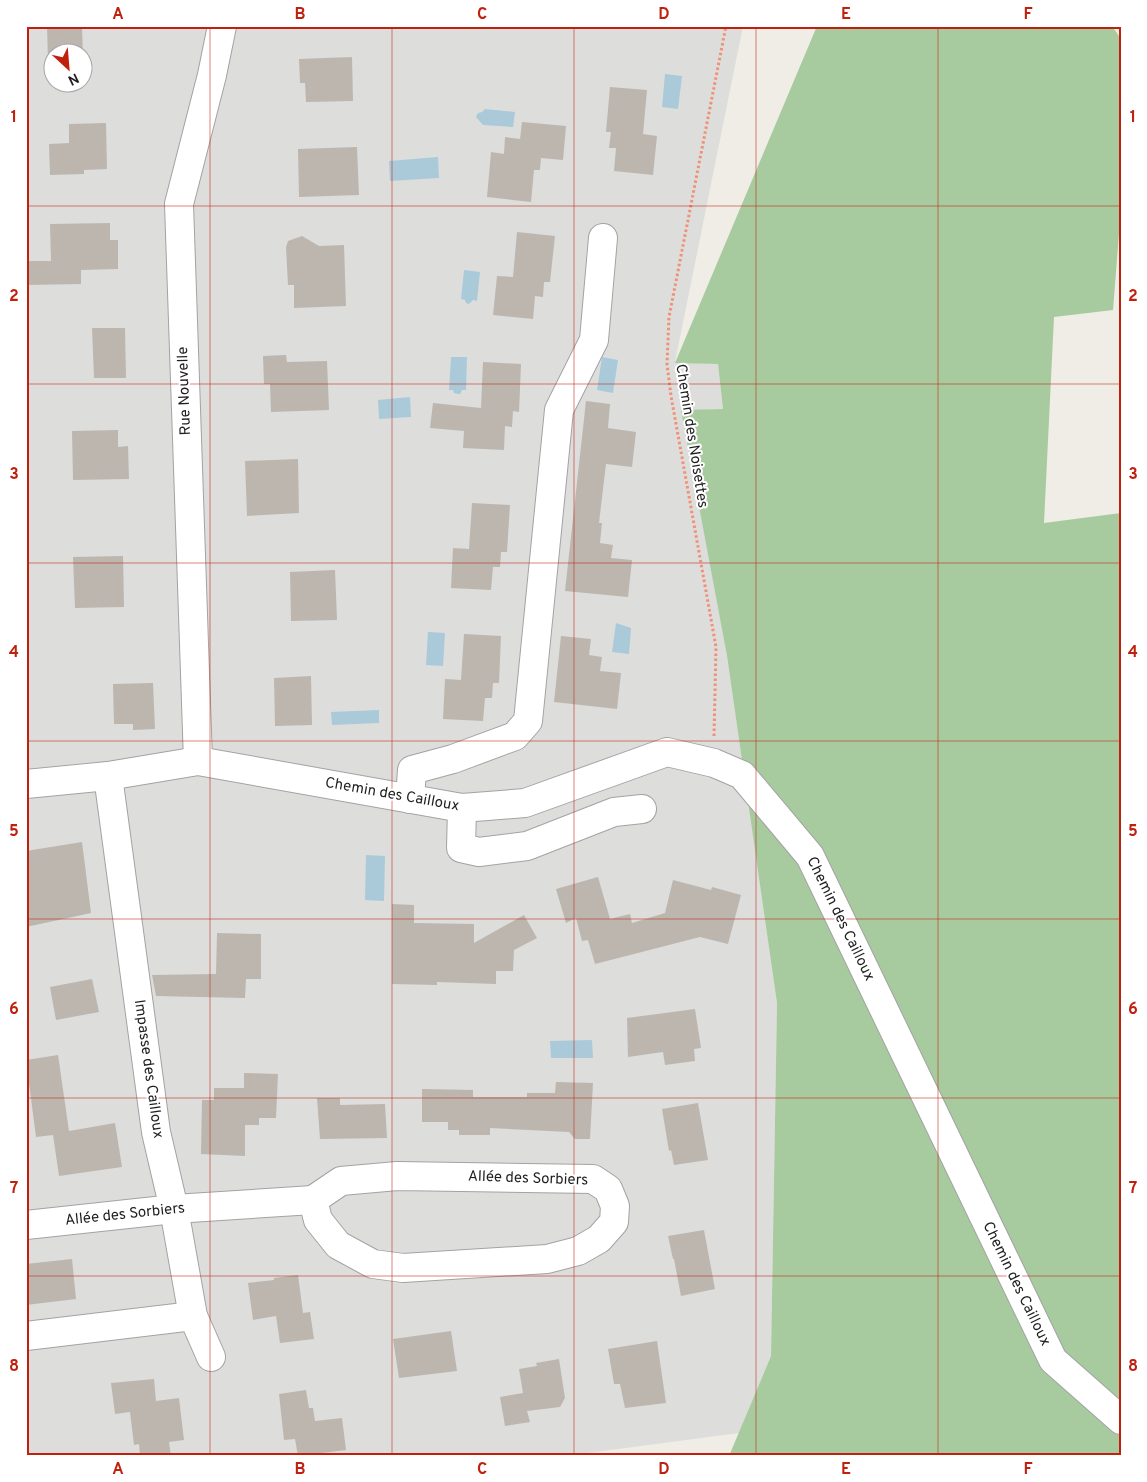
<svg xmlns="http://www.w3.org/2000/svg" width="1147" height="1482" font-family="Overpass,sans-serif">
	<rect width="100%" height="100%" fill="#efede6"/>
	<path fill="#dddddc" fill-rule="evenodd" d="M 26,26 L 743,26 L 675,362 L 718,364 L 723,409 L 682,411 L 727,656 L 777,1003 L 771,1356 L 739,1433 L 565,1456 L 26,1456 ZM 52,52 L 82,52 L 82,82 L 52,82 Z"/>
	<path fill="#a7cb9e" d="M 817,26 L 1112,26 L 1121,39 L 1121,208 L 1113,310 L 1054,317 L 1044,523 L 1121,513 L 1121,1456 L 729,1456 L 771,1356 L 777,1003 L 727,656 L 681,410 L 723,409 L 718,364 L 675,363 Z"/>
	<g fill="#aacada">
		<path d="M 665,74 L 682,76 L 678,109 L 662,107 Z"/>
		<path d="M 485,109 L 515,112 L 513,127 L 483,125 L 476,117 L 478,113 L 482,112 Z"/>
		<path d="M 438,157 L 439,178 L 390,181 L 389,161 Z"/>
		<path d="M 464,270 L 480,272 L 477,301 L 473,300 L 469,304 L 466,303 L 465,300 L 461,299 Z"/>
		<path d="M 451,357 L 467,357 L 466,390 L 462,390 L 460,394 L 458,394 L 454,393 L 453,390 L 449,390 Z"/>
		<path d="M 602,357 L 618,360 L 613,393 L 597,390 Z"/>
		<path d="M 410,397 L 411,417 L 379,419 L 378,400 Z"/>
		<path d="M 616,623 L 631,628 L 629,654 L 612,652 Z"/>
		<path d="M 428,632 L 445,633 L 443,666 L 426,665 Z"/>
		<path d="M 379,710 L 379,723 L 332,725 L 331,712 Z"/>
		<path d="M 366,855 L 385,856 L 384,901 L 365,900 Z"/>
		<path d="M 592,1040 L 593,1058 L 551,1058 L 550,1041 Z"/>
	</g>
	<g fill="#bcb6af">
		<path d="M 47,26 L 82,26 L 83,60 L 82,52 L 52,52 L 52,60 L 48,60 Z"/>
		<path d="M 352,57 L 353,101 L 306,102 L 305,83 L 300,83 L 299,59 Z"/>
		<path d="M 610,87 L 647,90 L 643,134 L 657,136 L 653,175 L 614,171 L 616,148 L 609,148 L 611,132 L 606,132 Z"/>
		<path d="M 522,122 L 566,126 L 563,160 L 541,158 L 540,170 L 534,170 L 531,202 L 487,197 L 491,152 L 504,154 L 505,137 L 520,139 Z"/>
		<path d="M 106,123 L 107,169 L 84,170 L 84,174 L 50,175 L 49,144 L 69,143 L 69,124 Z"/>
		<path d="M 357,147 L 359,195 L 299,197 L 298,149 Z"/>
		<path d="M 110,223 L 110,240 L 118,240 L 118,269 L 81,270 L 81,284 L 26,285 L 26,261 L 51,261 L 50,224 Z"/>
		<path d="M 517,232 L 555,236 L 550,282 L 544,282 L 543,297 L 535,296 L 533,319 L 493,315 L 497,276 L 513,277 Z"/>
		<path d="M 302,236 L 319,246 L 344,245 L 346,306 L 294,308 L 294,285 L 288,285 L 286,247 L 288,241 Z"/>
		<path d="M 92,328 L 125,328 L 126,378 L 94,378 Z"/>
		<path d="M 286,355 L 287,362 L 327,361 L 329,410 L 271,412 L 270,384 L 264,384 L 263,356 Z"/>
		<path d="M 483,362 L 521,364 L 519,412 L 513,411 L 512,427 L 505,426 L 504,450 L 463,448 L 464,431 L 430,428 L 433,403 L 481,408 Z"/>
		<path d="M 586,401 L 610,404 L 608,428 L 636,432 L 632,467 L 606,464 L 599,523 L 602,523 L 600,543 L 613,545 L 611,558 L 632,560 L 628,597 L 565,591 Z"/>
		<path d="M 118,430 L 118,447 L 128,446 L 129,479 L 73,480 L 72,431 Z"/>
		<path d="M 298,459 L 299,513 L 247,516 L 245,461 Z"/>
		<path d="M 472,503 L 510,505 L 507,552 L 501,552 L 500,567 L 493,567 L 491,590 L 451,588 L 453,548 L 469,549 Z"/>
		<path d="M 123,556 L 124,607 L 75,608 L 73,557 Z"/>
		<path d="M 335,570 L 337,620 L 291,621 L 290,572 Z"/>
		<path d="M 464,634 L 501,636 L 499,683 L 493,683 L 492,698 L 485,698 L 483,721 L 443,719 L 445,679 L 461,680 Z"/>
		<path d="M 561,636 L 591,639 L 589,655 L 602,657 L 600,671 L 621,673 L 617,709 L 554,702 Z"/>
		<path d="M 311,676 L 312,725 L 275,726 L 274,678 Z"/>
		<path d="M 153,683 L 155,729 L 133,730 L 133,724 L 114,724 L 113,684 Z"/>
		<path d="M 82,842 L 91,913 L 26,927 L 26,851 Z"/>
		<path d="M 598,877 L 610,919 L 630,914 L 632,923 L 665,913 L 673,880 L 711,890 L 712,887 L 741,895 L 728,944 L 700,937 L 595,964 L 588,940 L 582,941 L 576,918 L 566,923 L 556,889 Z"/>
		<path d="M 392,904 L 414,905 L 414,923 L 474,924 L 474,943 L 524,915 L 537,938 L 514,950 L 513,971 L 496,971 L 496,984 L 437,982 L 437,985 L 392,984 Z"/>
		<path d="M 217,933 L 261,934 L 261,979 L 246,979 L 245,998 L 156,996 L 152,975 L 216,974 Z"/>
		<path d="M 92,979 L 99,1012 L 56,1020 L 50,987 Z"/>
		<path d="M 695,1009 L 701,1048 L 694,1049 L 695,1061 L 665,1065 L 663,1052 L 628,1057 L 627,1018 Z"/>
		<path d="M 58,1055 L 69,1131 L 115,1123 L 122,1167 L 59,1176 L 53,1135 L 36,1137 L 26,1060 Z"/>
		<path d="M 244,1073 L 278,1074 L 276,1118 L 259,1118 L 259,1125 L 245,1125 L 245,1156 L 201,1154 L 202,1100 L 214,1100 L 214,1088 L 244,1088 Z"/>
		<path d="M 556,1082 L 593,1083 L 590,1139 L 575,1139 L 569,1132 L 490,1128 L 490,1135 L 459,1135 L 459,1130 L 448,1130 L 448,1122 L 422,1122 L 422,1089 L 473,1090 L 473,1097 L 527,1097 L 527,1093 L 555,1093 Z"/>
		<path d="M 317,1098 L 340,1098 L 340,1105 L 385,1104 L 387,1138 L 320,1139 Z"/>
		<path d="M 698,1103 L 708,1160 L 674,1165 L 671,1150 L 669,1151 L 662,1109 Z"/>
		<path d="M 704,1230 L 715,1289 L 681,1296 L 674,1259 L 673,1259 L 668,1236 Z"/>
		<path d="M 72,1259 L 76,1299 L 26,1305 L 26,1264 Z"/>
		<path d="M 298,1275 L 303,1313 L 310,1312 L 314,1339 L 280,1343 L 276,1316 L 253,1320 L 248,1283 L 274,1280 L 274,1278 Z"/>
		<path d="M 451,1331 L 457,1371 L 399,1378 L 393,1339 Z"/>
		<path d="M 657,1341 L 666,1403 L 625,1408 L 620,1384 L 614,1384 L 608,1349 Z"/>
		<path d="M 559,1359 L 565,1398 L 560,1407 L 527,1411 L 530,1422 L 505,1426 L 500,1397 L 523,1393 L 519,1369 L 537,1366 L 536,1363 Z"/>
		<path d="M 154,1379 L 156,1401 L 179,1398 L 184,1440 L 169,1442 L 171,1456 L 140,1456 L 139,1444 L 134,1445 L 130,1412 L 115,1414 L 111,1383 Z"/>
		<path d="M 306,1390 L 309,1408 L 313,1408 L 315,1421 L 342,1418 L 346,1450 L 298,1456 L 295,1439 L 284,1440 L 279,1394 Z"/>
	</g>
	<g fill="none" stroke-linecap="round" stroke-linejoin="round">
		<defs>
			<g id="minor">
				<path d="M 198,761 L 179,204 L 212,75 L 222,26"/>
				<path d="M 108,776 L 156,1132 L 174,1209 L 193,1316 L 211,1357"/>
				<path d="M 26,784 L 108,776 L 198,761 L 462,808 L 525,803 L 667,752 L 714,763 L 742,775 L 810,856 L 1053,1360 L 1121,1420"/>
				<path d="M 410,799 L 412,770 L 453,759 L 515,736 L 528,721 L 559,410 L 594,340 L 603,238"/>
				<path d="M 462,808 L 461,848 L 479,852 L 527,846 L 614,812 L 642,809"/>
				<path d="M 397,1176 L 593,1179 L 608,1189 L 615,1206 L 614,1222 L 599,1239 L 578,1251 L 547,1259 L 403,1268 L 373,1264 L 338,1245 L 318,1220 L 313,1200 L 341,1181 Z"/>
				<path d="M 26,1225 L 174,1209 L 313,1200"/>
				<path d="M 26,1336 L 193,1316"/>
			</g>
		</defs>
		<use href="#minor" stroke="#a3a3a3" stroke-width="30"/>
		<path stroke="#f09077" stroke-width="3" stroke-dasharray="2.5 2.5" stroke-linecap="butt" d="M 714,736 L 716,647 L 671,396 L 667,364 L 669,317 L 726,26"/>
		<use href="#minor" stroke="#fff" stroke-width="28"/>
	</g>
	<path fill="none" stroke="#c0210f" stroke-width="1" stroke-opacity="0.55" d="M 210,26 L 210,1456M 392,26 L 392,1456M 574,26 L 574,1456M 756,26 L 756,1456M 938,26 L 938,1456M 26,206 L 1121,206M 26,384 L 1121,384M 26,563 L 1121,563M 26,741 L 1121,741M 26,919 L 1121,919M 26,1098 L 1121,1098M 26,1276 L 1121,1276"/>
	<g text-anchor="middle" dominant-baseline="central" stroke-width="4" stroke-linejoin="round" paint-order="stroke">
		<g font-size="15" fill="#1f1f1f" stroke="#fff">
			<text transform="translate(185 391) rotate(-92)">Rue Nouvelle</text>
			<text transform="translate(691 436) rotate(81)">Chemin des Noisettes</text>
			<text transform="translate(392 795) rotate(10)">Chemin des Cailloux</text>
			<text transform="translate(840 919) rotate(64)">Chemin des Cailloux</text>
			<text transform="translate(148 1069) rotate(82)">Impasse des Cailloux</text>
			<text transform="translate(528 1179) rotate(2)">Allée des Sorbiers</text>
			<text transform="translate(125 1215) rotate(-6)">Allée des Sorbiers</text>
			<text transform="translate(1016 1284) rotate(64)">Chemin des Cailloux</text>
		</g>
	</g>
	<rect width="1147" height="1482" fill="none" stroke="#ffffff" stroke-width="55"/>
	<g transform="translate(68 68) rotate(154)"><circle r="24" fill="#ffffff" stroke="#a5a5a5"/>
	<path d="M0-4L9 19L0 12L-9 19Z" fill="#c0210f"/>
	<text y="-8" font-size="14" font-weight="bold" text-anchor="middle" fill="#1f1f1f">N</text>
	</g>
	<rect x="28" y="28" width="1092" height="1426" fill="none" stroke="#c0210f" stroke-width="2"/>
	<g font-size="16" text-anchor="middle" font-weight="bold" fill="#c0210f">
		<text x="118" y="19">A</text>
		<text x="300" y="19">B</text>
		<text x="482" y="19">C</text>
		<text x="664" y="19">D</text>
		<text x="846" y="19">E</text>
		<text x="1028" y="19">F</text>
		<text x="14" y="122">1</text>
		<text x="1133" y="122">1</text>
		<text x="14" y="301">2</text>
		<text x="1133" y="301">2</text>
		<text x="14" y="479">3</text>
		<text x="1133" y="479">3</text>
		<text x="14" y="657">4</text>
		<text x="1133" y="657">4</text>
		<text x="14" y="836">5</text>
		<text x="1133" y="836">5</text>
		<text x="14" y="1014">6</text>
		<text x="1133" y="1014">6</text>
		<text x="14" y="1193">7</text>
		<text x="1133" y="1193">7</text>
		<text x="14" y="1371">8</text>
		<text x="1133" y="1371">8</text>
		<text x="118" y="1474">A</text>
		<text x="300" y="1474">B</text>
		<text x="482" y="1474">C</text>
		<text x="664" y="1474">D</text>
		<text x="846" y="1474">E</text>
		<text x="1028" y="1474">F</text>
	</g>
</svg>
